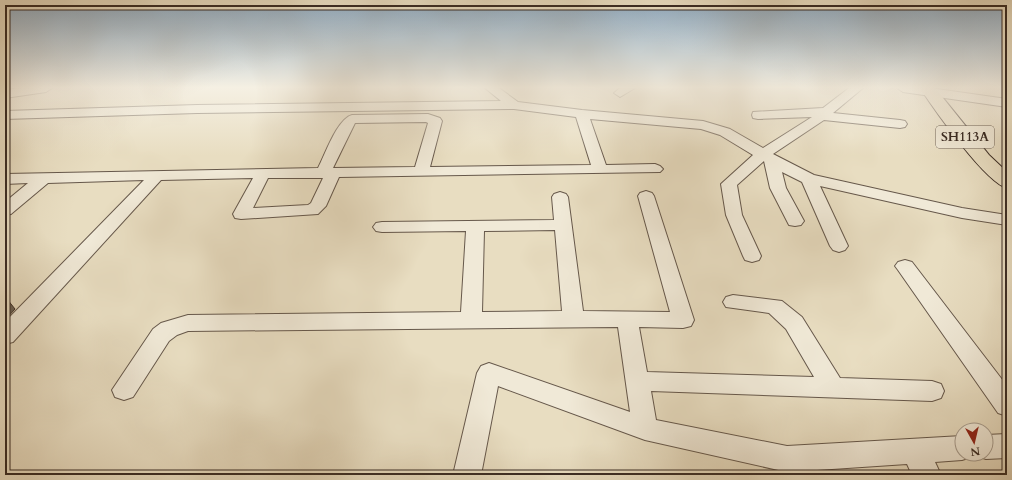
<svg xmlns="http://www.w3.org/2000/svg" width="1012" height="480" font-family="Cardo,serif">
	<rect width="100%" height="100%" fill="#e8ddc1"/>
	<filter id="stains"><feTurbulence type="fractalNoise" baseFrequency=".005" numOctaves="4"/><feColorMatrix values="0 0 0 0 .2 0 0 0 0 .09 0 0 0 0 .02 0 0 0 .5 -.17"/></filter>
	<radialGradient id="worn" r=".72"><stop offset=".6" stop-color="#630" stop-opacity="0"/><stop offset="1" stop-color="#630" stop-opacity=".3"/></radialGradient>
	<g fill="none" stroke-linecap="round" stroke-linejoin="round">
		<defs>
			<g id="minor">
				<path d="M 19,88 L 52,88 L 46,92 L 5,98 L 5,90 Z"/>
				<path d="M 485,88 L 499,88 L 518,102 L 582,110 L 703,121 L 730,129 L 763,148 L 812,117 L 758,119 L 753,118 L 752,115 L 753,112 L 823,108 L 849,88 L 863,88 L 833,113 L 900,120 L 905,121 L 907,124 L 905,127 L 900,128 L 824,120 L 773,154 L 814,175 L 962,208 L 1007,215 L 1007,225 L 962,218 L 820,186 L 848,246 L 845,250 L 839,252 L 833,250 L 830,246 L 802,182 L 782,172 L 786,188 L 804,221 L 801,225 L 795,226 L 789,225 L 770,188 L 764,161 L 737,185 L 742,215 L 761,256 L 759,260 L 752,262 L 745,260 L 743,256 L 726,215 L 721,184 L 753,155 L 720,135 L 701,129 L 590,119 L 606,165 L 655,164 L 660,166 L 663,169 L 660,172 L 339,177 L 326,206 L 318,214 L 241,219 L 235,218 L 233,214 L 253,178 L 161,180 L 13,342 L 5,344 L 5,322 L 144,180 L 48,183 L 11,214 L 5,215 L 5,202 L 28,183 L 5,184 L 5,174 L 318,168 C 325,155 337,119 352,115 L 428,114 L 440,118 L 442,121 L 430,167 L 591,165 L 576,117 L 514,109 L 197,113 L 5,119 L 5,111 L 197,105 L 501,101 ZM 426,122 L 428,123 L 415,167 L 333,168 L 355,123 ZM 268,178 L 323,178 L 311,203 L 308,205 L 253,208 Z"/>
				<path d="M 620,88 L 635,88 L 620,97 L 614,93 Z"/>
				<path d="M 897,88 L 930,88 L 1007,99 L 1007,107 L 903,92 Z"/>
				<path d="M 646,191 L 652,193 L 654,196 L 694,320 L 691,326 L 683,328 L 639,327 L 647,372 L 814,377 L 786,329 L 769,313 L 726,307 L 723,302 L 726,297 L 733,295 L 782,301 L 802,317 L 840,378 L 932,381 L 941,384 L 944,391 L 941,398 L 932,401 L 651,391 L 656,420 L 787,446 L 962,436 L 962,454 L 973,454 L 971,457 L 962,460 L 935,462 L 941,475 L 912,475 L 907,464 L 787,472 L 645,440 L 498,386 L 481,475 L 453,475 L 477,373 L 481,366 L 489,363 L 630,412 L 618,327 L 188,331 L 177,335 L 169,341 L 133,397 L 124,400 L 115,397 L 112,390 L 153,329 L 161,323 L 188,315 L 461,312 L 466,231 L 382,232 L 376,231 L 373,227 L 376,223 L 382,222 L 554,220 L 552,197 L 554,194 L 560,192 L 566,194 L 568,197 L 583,311 L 670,312 L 638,196 L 640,193 ZM 555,230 L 562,311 L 482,312 L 484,231 Z"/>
				<path d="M 905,260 L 912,262 L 1007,386 L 1007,416 L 998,413 L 898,270 L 895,266 L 898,262 Z"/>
				<path d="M 1007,434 L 1007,458 L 986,459 L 977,456 L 976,454 L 986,454 L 986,435 Z"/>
			</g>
			<path id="primary" d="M 920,88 L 935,88 L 989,155 L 1007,172 L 1007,188 C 985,182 934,109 920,88 Z"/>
		</defs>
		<use href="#minor" stroke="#66584b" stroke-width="2"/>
		<use href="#primary" stroke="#3a2c24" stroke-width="2"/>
		<use href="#minor" fill="#f0e9d7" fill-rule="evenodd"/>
		<use href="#primary" fill="#e8ddc1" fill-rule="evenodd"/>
	</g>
	<path fill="#685f53" stroke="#3a2c24" d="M 7,299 L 15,309 L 5,320 L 5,301 Z"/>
	<linearGradient id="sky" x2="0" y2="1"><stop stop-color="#90acc3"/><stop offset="0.56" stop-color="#f5f0e3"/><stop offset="1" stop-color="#f5f0e3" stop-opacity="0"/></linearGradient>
	<rect width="1012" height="156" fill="url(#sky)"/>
	<g text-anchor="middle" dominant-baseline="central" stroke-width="3.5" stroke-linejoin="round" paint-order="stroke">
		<rect fill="#f0e9d7" stroke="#71655a" stroke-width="1" x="936" y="126" width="58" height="22" rx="3"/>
		<g font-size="13" font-weight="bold" fill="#3a2c24">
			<text x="965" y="137">SH113A</text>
		</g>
	</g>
	<rect width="1012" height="480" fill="none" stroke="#e8ddc1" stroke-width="20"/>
	<rect x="6" y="6" width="1000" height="468" fill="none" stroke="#3a2c24" stroke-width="2"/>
	<rect x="10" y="10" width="992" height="460" fill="none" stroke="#3a2c24"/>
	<g transform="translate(974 442) rotate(172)"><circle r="19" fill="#f0e9d7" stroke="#a79d8f"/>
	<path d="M0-3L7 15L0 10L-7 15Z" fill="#8f2418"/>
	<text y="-6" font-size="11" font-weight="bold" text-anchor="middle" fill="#3a2c24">N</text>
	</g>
	<rect width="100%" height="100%" filter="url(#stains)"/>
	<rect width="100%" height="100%" fill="url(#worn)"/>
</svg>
